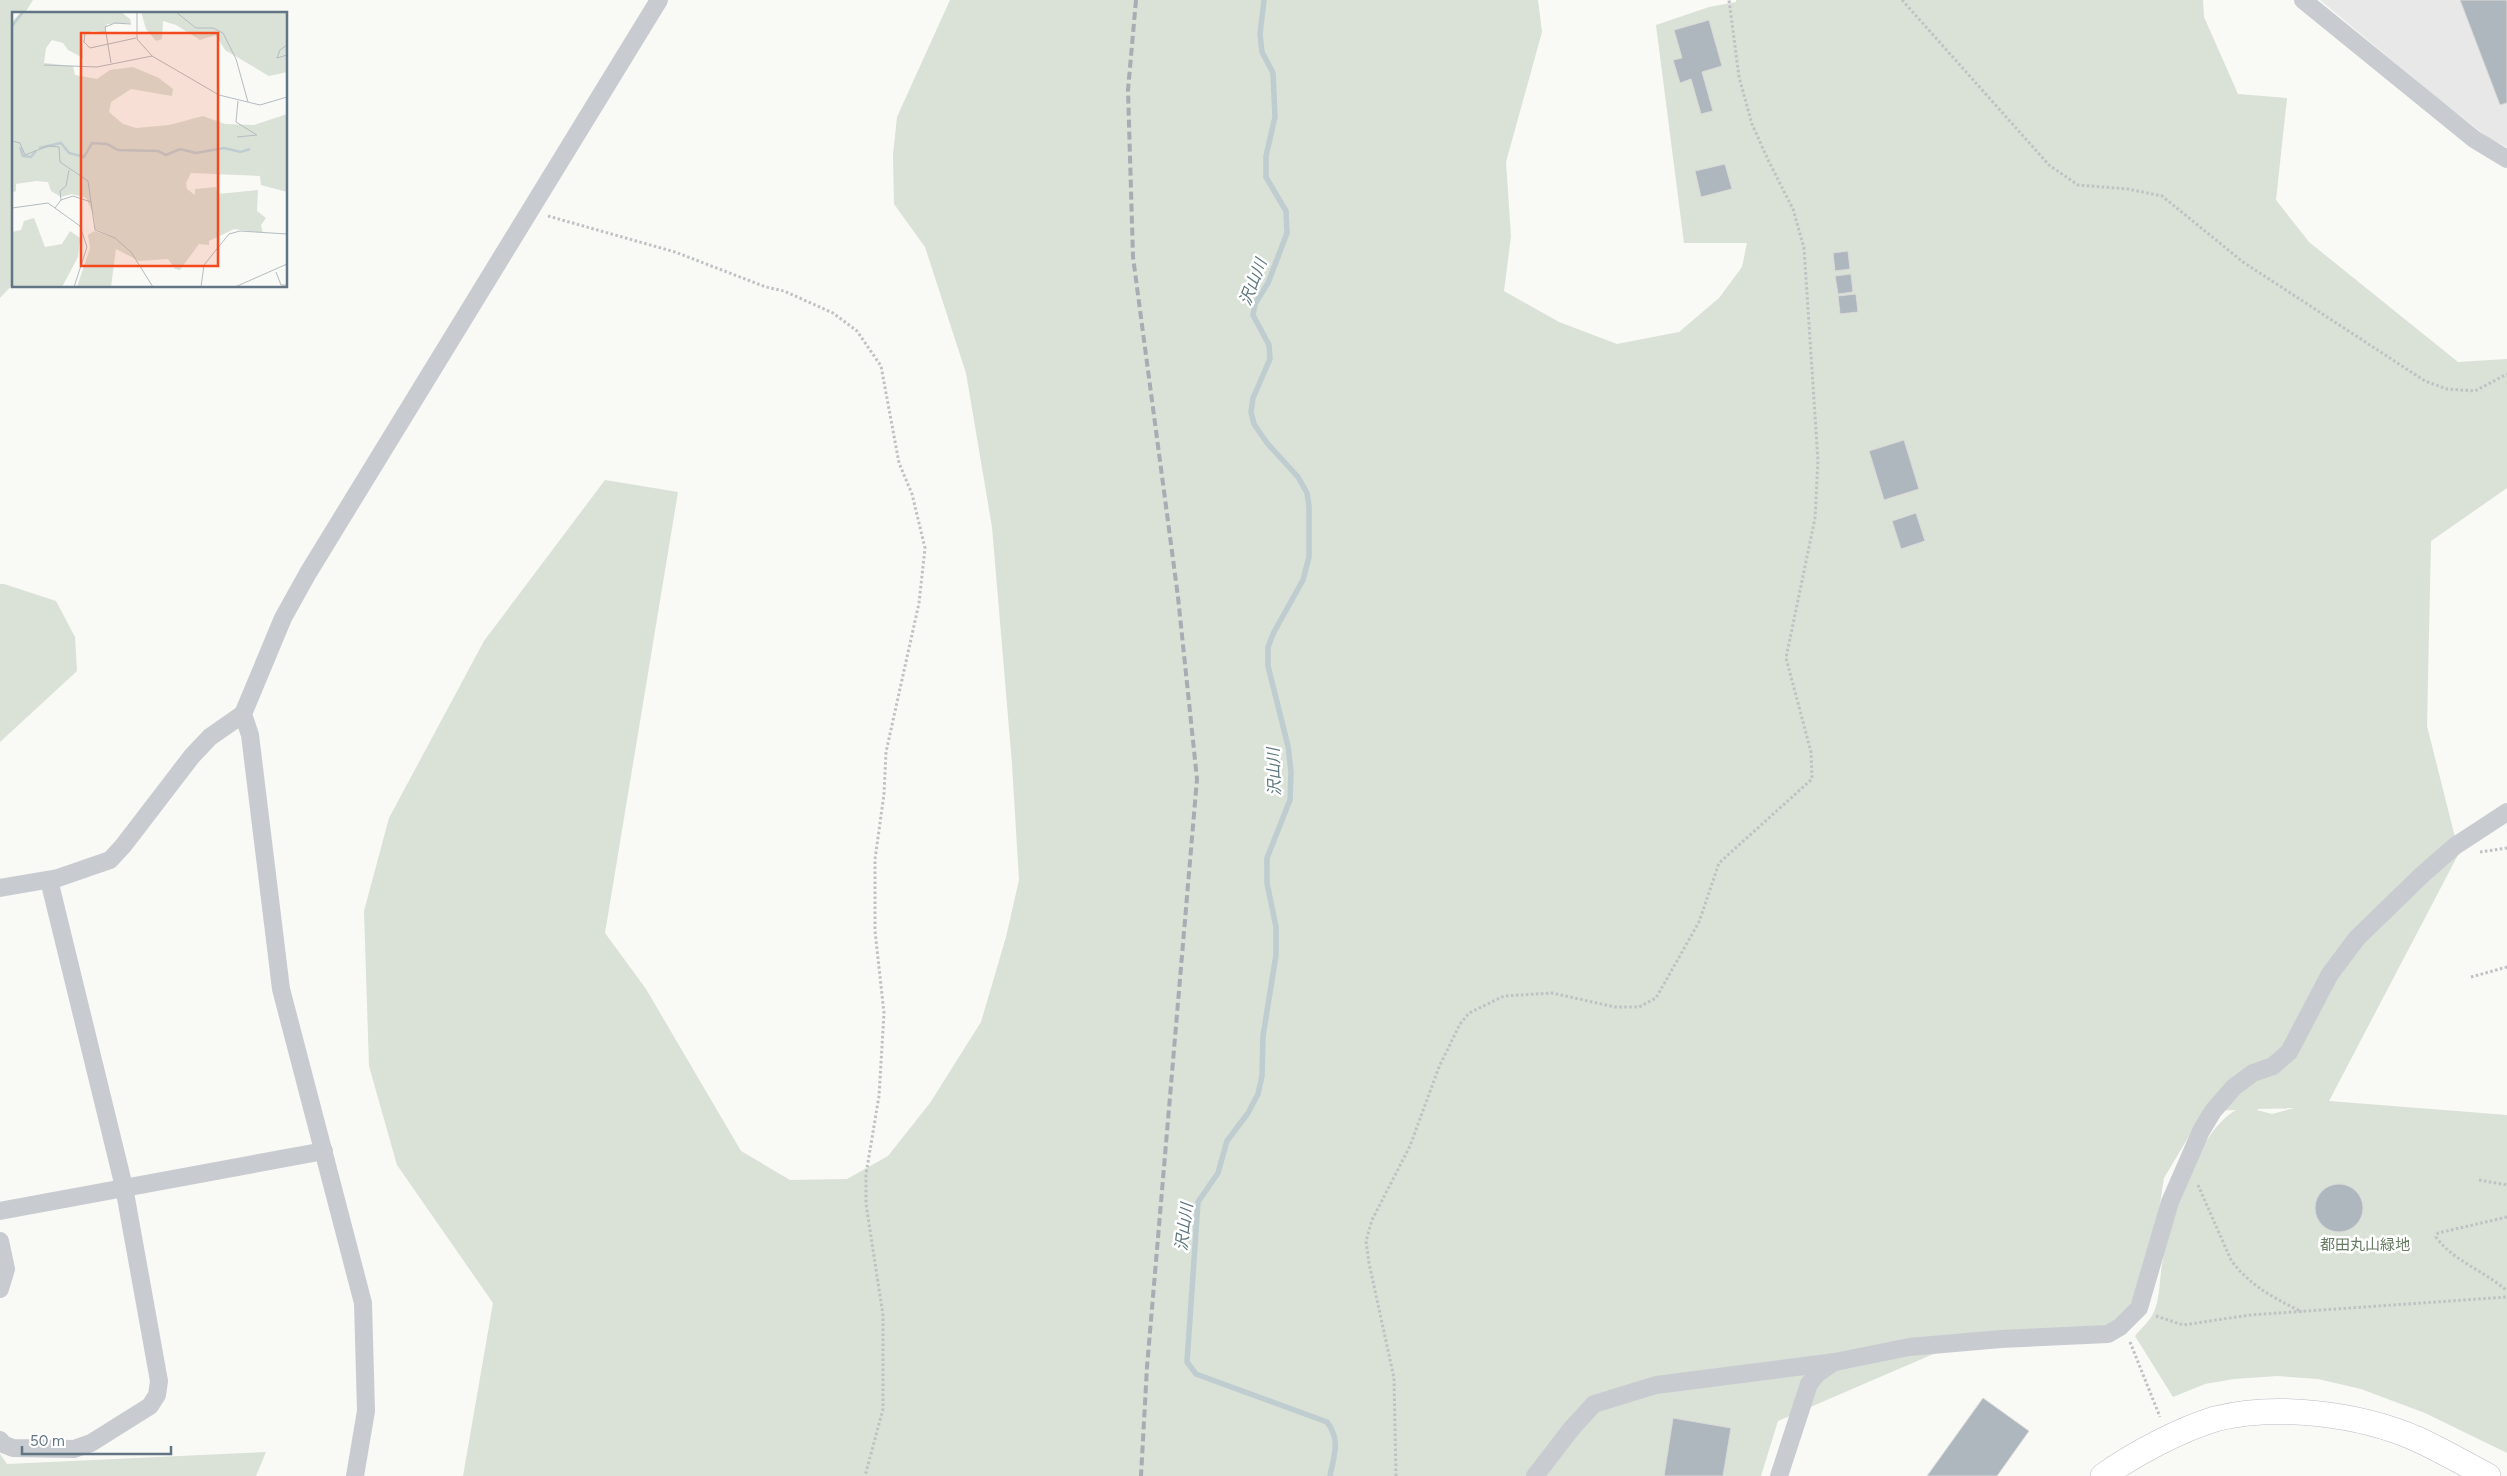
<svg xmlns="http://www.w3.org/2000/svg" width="2507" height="1476" font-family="Figtree,'Noto Sans JP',sans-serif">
	<rect width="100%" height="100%" fill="#f9f9f6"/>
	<path fill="#e7e8e7" d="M 2320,0 L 2507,0 L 2507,147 L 2490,139 L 2436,97 Z"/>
	<g fill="#dae1d6" fill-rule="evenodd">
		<path d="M 0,0 L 33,0 L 24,14 L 14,14 L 14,283 L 0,298 Z"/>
		<path d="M 950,0 L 1538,0 L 1542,32 L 1506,162 L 1511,236 L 1504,291 L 1559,322 L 1617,344 L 1679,332 L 1719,298 L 1742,267 L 1747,243 L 1684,243 L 1656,25 L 1709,7 L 1736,2 L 1736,0 L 2203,0 L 2204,17 L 2238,94 L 2287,98 L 2276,200 L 2309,242 L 2458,362 L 2507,359 L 2507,488 L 2431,541 L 2427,726 L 2459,853 L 2329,1101 L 2507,1115 L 2507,1453 L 2425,1413 L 2361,1389 L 2318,1379 L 2277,1376 L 2234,1379 L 2205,1384 L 2173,1397 L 2135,1336 C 2141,1328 2150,1321 2154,1312 C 2161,1295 2159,1277 2163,1259 C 2171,1216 2198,1131 2236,1110 L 2204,1111 L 2164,1178 L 2148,1280 L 2112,1329 L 1967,1342 L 1931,1355 L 1778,1421 L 1761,1476 L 463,1476 L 493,1303 L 397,1165 L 369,1066 L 364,911 L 389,818 L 484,641 L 605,480 L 678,492 L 605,933 L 646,989 L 741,1151 L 790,1180 L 847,1179 L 888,1156 L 930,1103 L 981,1022 L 1006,937 L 1019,880 L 1012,764 L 992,527 L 966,373 L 925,247 L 894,204 L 893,155 L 897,117 ZM 2294,1108 L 2272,1114 L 2257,1110 L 2258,1109 Z"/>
		<path d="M 0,584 L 4,584 L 56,601 L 75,637 L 77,671 L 0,742 Z"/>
		<path d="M 266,1452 L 256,1476 L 0,1476 L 0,1454 L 7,1464 Z"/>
	</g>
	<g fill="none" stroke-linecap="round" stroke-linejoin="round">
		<path stroke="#bfccd0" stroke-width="5.5" d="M 1264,0 L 1260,34 L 1262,52 L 1273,73 L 1275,117 L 1266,156 L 1266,177 L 1286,211 L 1287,233 L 1268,283 L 1255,304 L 1253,315 L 1269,345 L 1270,359 L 1253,398 L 1251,412 L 1254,424 L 1267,443 L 1298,477 L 1307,493 L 1309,506 L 1309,557 L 1303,580 L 1274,632 L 1268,647 L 1268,666 L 1288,746 L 1291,772 L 1290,800 L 1267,858 L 1267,883 L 1276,927 L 1276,955 L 1263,1036 L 1262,1076 L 1258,1094 L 1248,1113 L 1227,1141 L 1218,1173 L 1198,1202 L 1187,1362 L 1196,1374 L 1327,1422 C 1341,1440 1334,1455 1330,1476"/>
	</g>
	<g fill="#afb7be" stroke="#dadad8">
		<path d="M 2460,0 L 2507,0 L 2507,103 L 2500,105 Z"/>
		<path d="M 1709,20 L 1722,66 L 1702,72 L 1713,111 L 1701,114 L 1691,79 L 1680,83 L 1673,60 L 1682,58 L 1674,30 Z"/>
		<path d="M 1725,164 L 1732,189 L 1701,197 L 1695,171 Z"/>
		<path d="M 1848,251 L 1850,269 L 1835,271 L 1833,253 Z"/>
		<path d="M 1851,274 L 1853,292 L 1838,294 L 1835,276 Z"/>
		<path d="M 1856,294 L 1858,312 L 1840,314 L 1838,296 Z"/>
		<path d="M 1904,440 L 1919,489 L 1884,500 L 1869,451 Z"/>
		<path d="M 1916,513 L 1925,541 L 1901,549 L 1892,521 Z"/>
		<circle cx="2339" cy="1208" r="24"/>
		<path d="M 1983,1398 L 2029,1431 L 1997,1476 L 1927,1476 Z"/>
		<path d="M 1673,1418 L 1731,1428 L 1723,1476 L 1664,1476 Z"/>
	</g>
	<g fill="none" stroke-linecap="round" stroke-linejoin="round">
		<defs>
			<path id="secondary" d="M 2103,1476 C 2134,1454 2179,1430 2215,1419 C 2276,1403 2360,1414 2417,1439 C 2441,1450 2465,1464 2488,1476"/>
		</defs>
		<use href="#secondary" stroke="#b8bec3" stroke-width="26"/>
		<g stroke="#bfc2c4" stroke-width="3" stroke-dasharray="2.5 2.5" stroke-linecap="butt">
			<path d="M 1902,0 L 2049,165 L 2078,185 L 2128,189 L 2162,196 L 2243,262 L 2425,381 L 2447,389 L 2475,391 L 2507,374"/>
			<path d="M 548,216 L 675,252 L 766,287 L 784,291 L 833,313 L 857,331 L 881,366 L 899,463 L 912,494 L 925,548 L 919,603 L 886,752 L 884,794 L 875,859 L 875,931 L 884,1013 L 879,1096 L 866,1174 L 866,1204 L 883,1315 L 883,1409 L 865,1476"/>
			<path d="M 2480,852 L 2507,848"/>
			<path d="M 2471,977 L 2507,967"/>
			<path d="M 2479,1180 L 2507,1185"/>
			<path d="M 2198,1185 L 2231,1260 C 2250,1286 2274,1298 2302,1312"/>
			<path d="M 2507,1217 L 2438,1233 L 2436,1237 C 2453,1261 2485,1271 2507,1291"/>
			<path d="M 2156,1316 L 2183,1325 L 2250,1315 L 2507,1297"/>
			<path d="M 2130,1342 L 2160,1417"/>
			<path d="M 1396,1476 L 1394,1378 L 1369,1263 L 1366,1241 L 1372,1220 L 1410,1146 L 1439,1067 L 1460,1024 L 1469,1013 L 1504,996 L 1552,993 L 1615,1007 L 1639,1007 L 1656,998 L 1699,922 L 1719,863 L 1812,779 L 1811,752 L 1786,658 L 1815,518 L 1818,461 L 1804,248 L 1793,209 L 1769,162 L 1752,124 L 1739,77 L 1729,0"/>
		</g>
		<g stroke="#c8ccd0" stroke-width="18">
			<path d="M 2303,0 L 2474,139 L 2507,159"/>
			<path d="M 0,888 L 58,878 L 110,860 L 123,846 L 192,756 L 210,737 L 243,714"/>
			<path d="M 0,1211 L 324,1151"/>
			<path d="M 0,1241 L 6,1269 L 0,1289"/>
			<path d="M 0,1440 L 3,1444 L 13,1448 L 74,1449 L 91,1443 L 150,1406 L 157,1395 L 159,1381 L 124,1187 L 49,880"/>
			<path d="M 355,1476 L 366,1411 L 363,1303 L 281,989 L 250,735 L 243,714 L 283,618 L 308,573 L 659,0"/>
			<path d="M 1535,1476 L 1572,1428 L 1594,1404 L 1656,1385 L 1835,1362 L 1909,1347 L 2001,1339 L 2108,1334 L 2120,1327 L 2139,1308 L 2170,1202 L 2201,1131 L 2213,1111 L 2234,1087 L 2253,1073 L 2273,1066 L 2289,1052 L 2330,974 L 2357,938 L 2423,874 L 2455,846 L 2507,812"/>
			<path d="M 1779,1476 L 1809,1384 L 1817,1374 L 1834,1362"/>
		</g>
		<use href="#secondary" stroke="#fff" stroke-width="25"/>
		<path stroke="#a6adb3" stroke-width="4" stroke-dasharray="8 4" stroke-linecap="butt" d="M 1136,0 L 1128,90 L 1133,257 L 1178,597 L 1197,779 L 1147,1367 L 1141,1476"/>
	</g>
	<g text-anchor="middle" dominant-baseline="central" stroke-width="5" stroke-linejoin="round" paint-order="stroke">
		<g font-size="15" fill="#667a61" stroke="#fff">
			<text x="2365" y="1245">都田丸山緑地</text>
		</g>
		<g font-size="16" font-style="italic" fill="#5c767e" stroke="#fff">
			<text transform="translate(1253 282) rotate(-69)">沢山川</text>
			<text transform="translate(1274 772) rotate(-92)">沢山川</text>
			<text transform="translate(1184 1227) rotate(-83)">沢山川</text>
		</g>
	</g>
	<g transform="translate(12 12)">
		<rect width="275" height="275" fill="#f9f9f6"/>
		<path d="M 9,0 L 109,0 L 118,7 L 119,11 L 95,12 L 93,20 L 81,19 L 70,22 L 71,46 L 56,38 L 51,31 L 40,28 L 34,36 L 32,51 L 61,54 L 63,63 L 85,67 L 98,58 L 121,55 L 147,66 L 161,77 L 160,84 L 119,77 L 99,90 L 97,100 L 111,112 L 124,116 L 157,113 L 191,104 L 213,112 L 242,113 L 275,102 L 275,180 L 249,173 L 248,164 L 179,161 L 174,171 L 175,177 L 183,183 L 183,177 L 204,175 L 206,182 L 246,178 L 245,199 L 254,206 L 249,213 L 251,221 L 222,217 L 197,229 L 197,233 L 187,232 L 168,258 L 163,257 L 156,247 L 127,249 L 104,237 L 99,275 L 65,275 L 78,236 L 76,223 L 82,219 L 103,226 L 83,217 L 82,204 L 74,186 L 60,182 L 49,185 L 39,179 L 36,170 L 24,169 L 4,172 L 4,179 L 0,181 L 0,10 ZM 129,0 L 275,0 L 275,60 L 257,64 L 213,38 L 204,23 L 188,28 L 164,13 L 151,9 L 150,27 L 144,29 L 134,17 ZM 22,206 L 33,235 L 50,232 L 58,219 L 68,226 L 66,245 L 50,275 L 0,275 L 0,220 L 9,218 L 12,209 Z" fill="#dae1d6"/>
		<path fill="none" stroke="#bfccd0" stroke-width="2.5" d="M 0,14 L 11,0M 8,135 L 11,144 L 19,145 L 24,139M 27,136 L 49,131 L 57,141 L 72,145 L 80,131 L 95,132 L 106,138 L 146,139 L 154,143 L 168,137 L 184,141 L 212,136 L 229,140 L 238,137"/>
		<path fill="none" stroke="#b3bcc1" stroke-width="1" d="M 125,0 L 125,27 L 140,44M 164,0 L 184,16 L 201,16 L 211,21 L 224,47 L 236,90M 93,20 L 73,21 L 72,30 L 78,36 L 124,26M 275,33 L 268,38 L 265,46 L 275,43M 99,51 L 93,15 L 103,11 L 119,12M 32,53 L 85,55 L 140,44 L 207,83 L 248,93 L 275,85M 225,125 L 245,123 L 224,110 L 226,89M 0,129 L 8,131 L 13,143 L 36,134 L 47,135 L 48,150 L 76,169 L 83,218 L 103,226 L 119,240 L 141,275M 49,188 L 48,179 L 54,174 L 57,158M 0,196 L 36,191 L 68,214 L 75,235 L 62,275M 43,196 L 49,188 L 61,184 L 79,190M 264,260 L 269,273 L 275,273M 189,275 L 192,253 L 217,222 L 228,219 L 275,222M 223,275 L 275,252"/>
		<path fill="#f3491c" fill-opacity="0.15" stroke="#f3491c" stroke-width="2.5" d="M 69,21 L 206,21 L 206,254 L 69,254 Z"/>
		<rect width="275" height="275" fill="none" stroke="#617584" stroke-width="2.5"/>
	</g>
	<path d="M22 1446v8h149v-8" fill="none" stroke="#617584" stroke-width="2.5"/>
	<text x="30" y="1446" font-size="15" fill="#617584" stroke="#ffffff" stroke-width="4" paint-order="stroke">50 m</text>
</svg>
